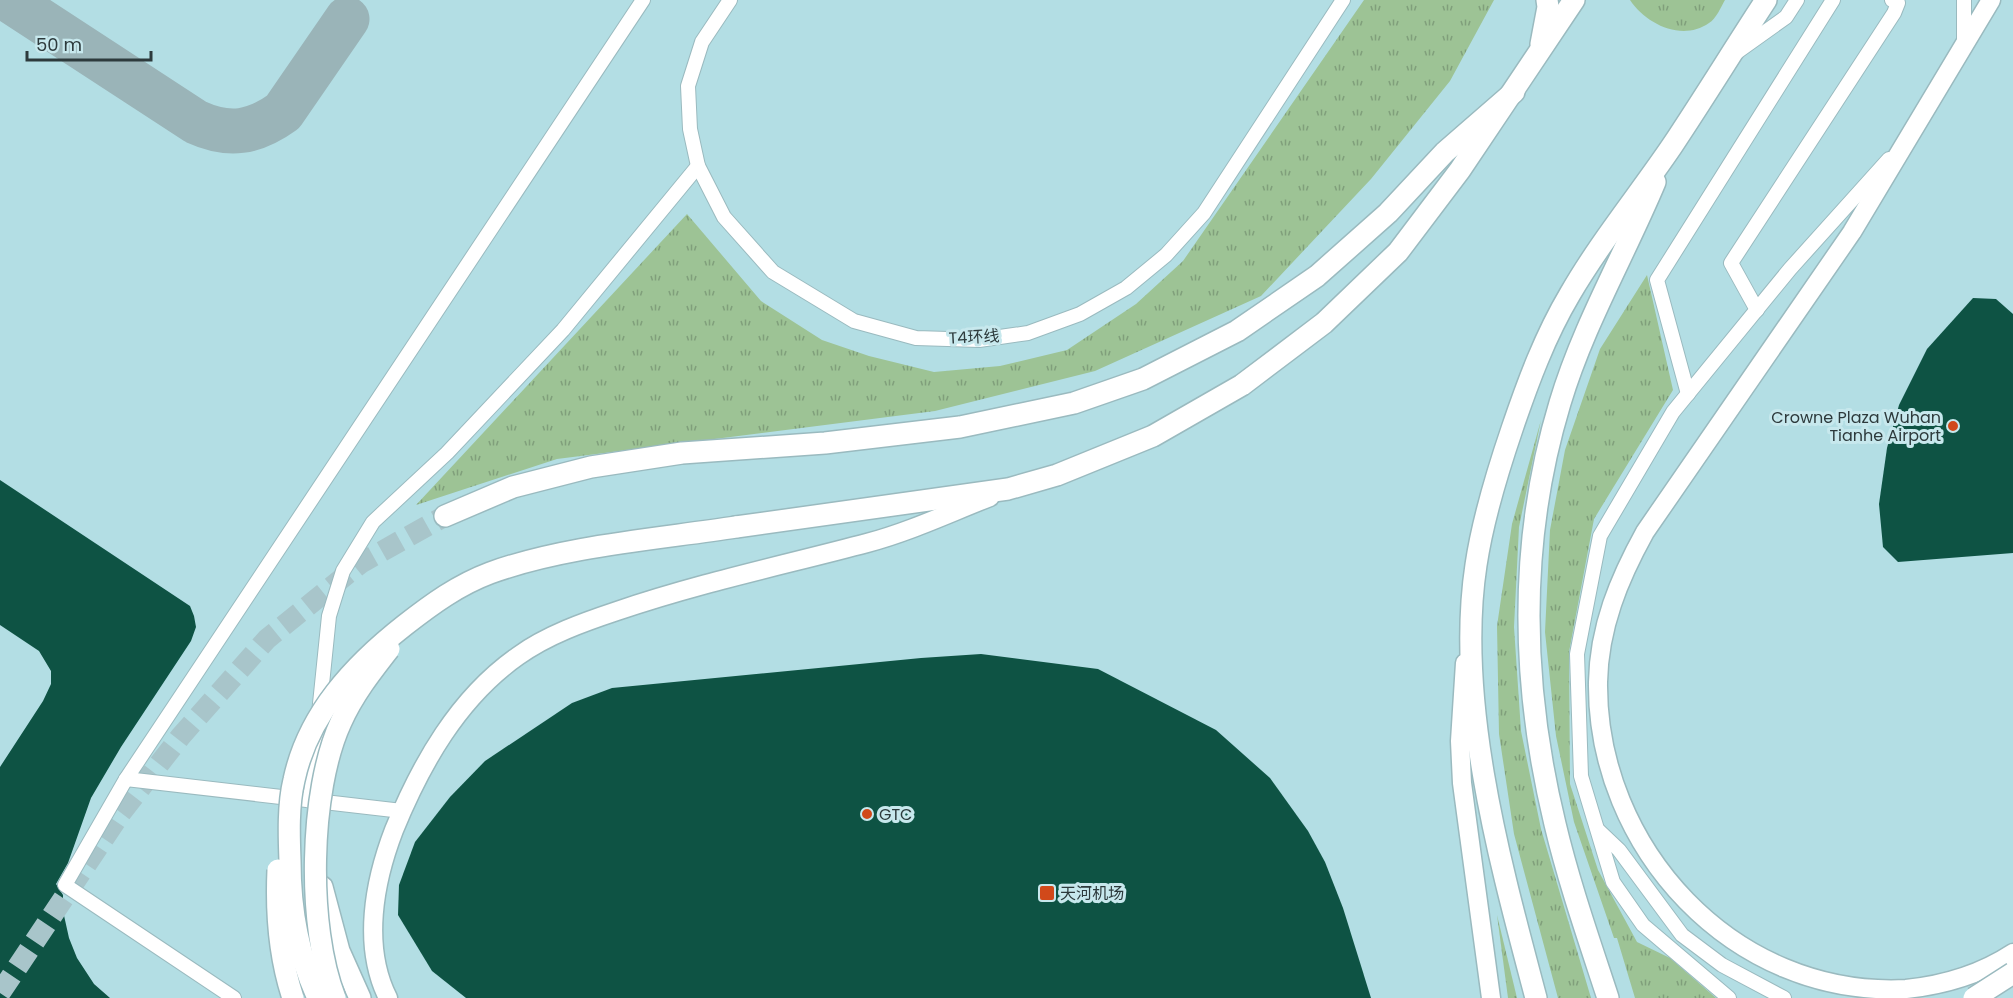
<svg xmlns="http://www.w3.org/2000/svg" width="2013" height="998" font-family="Poppins,'Noto Sans SC',sans-serif">
	<defs>
		<pattern id="grass-tufts" width="24" height="20" patternUnits="userSpaceOnUse" patternTransform="scale(1.5)"><rect width="24" height="20" fill="#9dc395"/><path d="M3 7l-1-3M5 7V3M7 7l1-3M15 17l-1-3M17 17v-4M19 17l1-3" fill="none" stroke="#809f7b"/></pattern>
	</defs>
	<rect width="100%" height="100%" fill="#c7e8ed"/>
	<rect fill="#b3dee4" x="0" y="0" width="2013" height="998"/>
	<g fill="url(#grass-tufts)">
		<path d="M 1364,0 L 1494,0 L 1450,81 L 1371,179 L 1261,296 L 1095,371 L 935,411 L 557,459 L 416,505 L 687,214 L 761,301 L 822,340 L 869,356 L 934,372 L 1000,366 L 1067,350 L 1136,304 L 1183,261 Z"/>
		<path d="M 1630,0 L 1725,0 C 1721,7 1716,19 1709,23 C 1682,42 1646,24 1630,0 Z"/>
		<path d="M 1647,275 L 1673,390 L 1594,519 L 1569,652 L 1570,784 L 1598,870 L 1637,942 L 1670,958 L 1716,998 L 1635,998 L 1617,938 L 1614,938 L 1574,822 L 1556,736 L 1545,632 L 1550,530 L 1565,450 L 1600,349 Z"/>
		<path d="M 1541,420 L 1519,527 L 1514,627 L 1521,731 L 1541,829 L 1591,998 L 1558,998 L 1514,834 L 1499,734 L 1497,626 L 1512,524 Z"/>
		<path d="M 1497,915 L 1517,998 L 1508,998 Z"/>
	</g>
	<g fill="none" stroke-linecap="round" stroke-linejoin="round">
		<path stroke="#9ab4b8" stroke-width="45" d="M 9,0 L 196,122 C 229,137 254,133 283,112 L 347,19"/>
	</g>
	<g fill="#0e5344">
		<path d="M 1973,298 L 1996,299 L 2013,314 L 2013,553 L 1898,562 L 1883,547 L 1879,504 L 1887,448 L 1899,405 L 1927,349 Z"/>
		<path d="M 0,480 L 190,606 L 194,616 L 196,627 L 191,641 L 121,747 L 91,798 L 68,863 L 56,884 L 63,895 L 63,911 L 69,938 L 77,958 L 94,984 L 110,998 L 0,998 L 0,767 L 43,701 L 51,684 L 51,671 L 39,651 L 0,625 Z"/>
		<path d="M 981,654 L 1098,669 L 1216,730 L 1270,778 L 1308,831 L 1325,862 L 1343,908 L 1371,998 L 466,998 L 432,971 L 398,915 L 399,885 L 415,842 L 450,797 L 485,761 L 572,703 L 612,688 L 921,658 Z"/>
	</g>
	<g fill="none" stroke-linecap="round" stroke-linejoin="round">
		<path stroke="#a8c5ca" stroke-width="21" stroke-dasharray="21 10" stroke-linecap="butt" d="M 0,993 L 121,813 L 181,736 L 267,639 L 361,563 L 445,516"/>
		<defs>
			<g id="street">
				<path d="M 730,0 L 702,42 L 688,86 L 690,129 L 698,166 L 724,217 L 773,272 L 854,321 L 916,338 L 979,340 L 1028,333 L 1080,314 L 1126,288 L 1166,255 L 1204,213 L 1343,0"/>
				<path d="M 1964,43 L 1964,0"/>
				<path d="M 1737,52 L 1786,17 L 1797,0"/>
				<path d="M 1757,310 L 1731,263 L 1894,13 L 1898,3 L 1892,0"/>
				<path d="M 1688,394 L 1657,280 L 1833,0"/>
				<path d="M 126,779 L 402,811"/>
				<path d="M 310,801 L 329,616 L 343,571 L 373,522 L 447,453 L 563,330 L 698,166"/>
				<path d="M 1599,831 L 1619,850 L 1682,935 L 1722,965 L 1784,998"/>
				<path d="M 234,998 L 65,885 L 126,779 L 643,0"/>
				<path d="M 1729,998 L 1643,925 L 1613,882 L 1581,776 L 1577,654 L 1600,536 L 1673,412 L 1790,269 L 1889,159"/>
			</g>
			<g id="secondary">
				<path d="M 1991,0 L 1852,232 L 1645,532 C 1619,579 1599,627 1598,682 C 1596,847 1733,998 1906,989 C 1944,985 1981,974 2013,953"/>
				<path d="M 1465,663 L 1460,741 L 1462,783 L 1491,998"/>
				<path d="M 388,998 C 362,946 374,882 394,830 C 421,764 458,698 518,656 C 547,635 584,622 617,611 C 699,583 784,565 867,543 C 909,532 949,513 990,497"/>
			</g>
			<g id="primary">
				<path d="M 1541,44 L 1548,7 L 1547,0"/>
				<path d="M 445,516 L 513,487 L 591,467 L 682,453 L 825,443 L 960,427 L 1074,403 L 1143,379 L 1237,331 L 1317,276 L 1388,213 L 1445,152 L 1514,92"/>
				<path d="M 736,527 L 1008,489 L 1057,475 L 1153,436 L 1242,385 L 1324,323 L 1398,252 L 1460,170 L 1574,0"/>
				<path d="M 322,887 L 339,951 L 360,998"/>
				<path d="M 1536,998 C 1501,866 1455,702 1476,565 C 1483,518 1497,473 1512,429 C 1528,382 1545,336 1570,294 C 1600,242 1638,196 1672,146 C 1704,98 1734,49 1766,0"/>
				<path d="M 1608,998 C 1589,940 1569,883 1555,824 C 1521,684 1518,542 1560,403 C 1583,326 1624,256 1655,182"/>
			</g>
		</defs>
		<use href="#street" stroke="#9ababf" stroke-width="16"/>
		<use href="#secondary" stroke="#9ababf" stroke-width="21"/>
		<use href="#primary" stroke="#9ababf" stroke-width="24"/>
		<use href="#street" stroke="#fff" stroke-width="14"/>
		<use href="#secondary" stroke="#fff" stroke-width="18"/>
		<use href="#primary" stroke="#fff" stroke-width="21"/>
		<defs>
			<g id="primary-bridge">
				<path d="M 278,870 C 276,914 279,956 293,998"/>
				<path d="M 318,998 C 298,955 290,909 290,861 C 289,835 288,805 294,780 C 308,714 354,665 405,625 C 432,604 458,585 490,573 C 564,546 658,539 736,527"/>
				<path d="M 335,998 C 307,927 309,791 341,722 C 353,695 371,672 389,649"/>
				<path d="M 1974,998 L 2013,973"/>
			</g>
		</defs>
		<use href="#primary-bridge" stroke="#9ababf" stroke-width="24" stroke-linecap="butt"/>
		<use href="#primary-bridge" stroke="#fff" stroke-width="21"/>
	</g>
	<g fill="#d1491a" stroke="#c7e8ed" stroke-width="2">
		<circle cx="1953" cy="426" r="6"/>
		<circle cx="867" cy="814" r="6"/>
		<rect x="1039" y="885" width="16" height="16" rx="3"/>
	</g>
	<g text-anchor="middle" dominant-baseline="central" stroke-width="6" stroke-linejoin="round" paint-order="stroke">
		<g font-size="16" fill="#2d3a3c" stroke="#c7e8ed">
			<text transform="translate(974 337) rotate(-3)">T4环线</text>
		</g>
		<g font-size="16" fill="#2d3a3c" stroke="#c7e8ed" text-anchor="start">
			<text x="1941" y="417" text-anchor="end">Crowne Plaza Wuhan<tspan x="1941" dy="18">Tianhe Airport</tspan></text>
			<text x="879" y="814">GTC</text>
			<text x="1060" y="893">天河机场</text>
		</g>
	</g>
	<path d="M27 51v9h124v-9" fill="none" stroke="#2d3a3c" stroke-width="3"/>
	<text x="36" y="51" font-size="18" fill="#2d3a3c" stroke="#c7e8ed" stroke-width="4.5" paint-order="stroke">50 m</text>
</svg>
